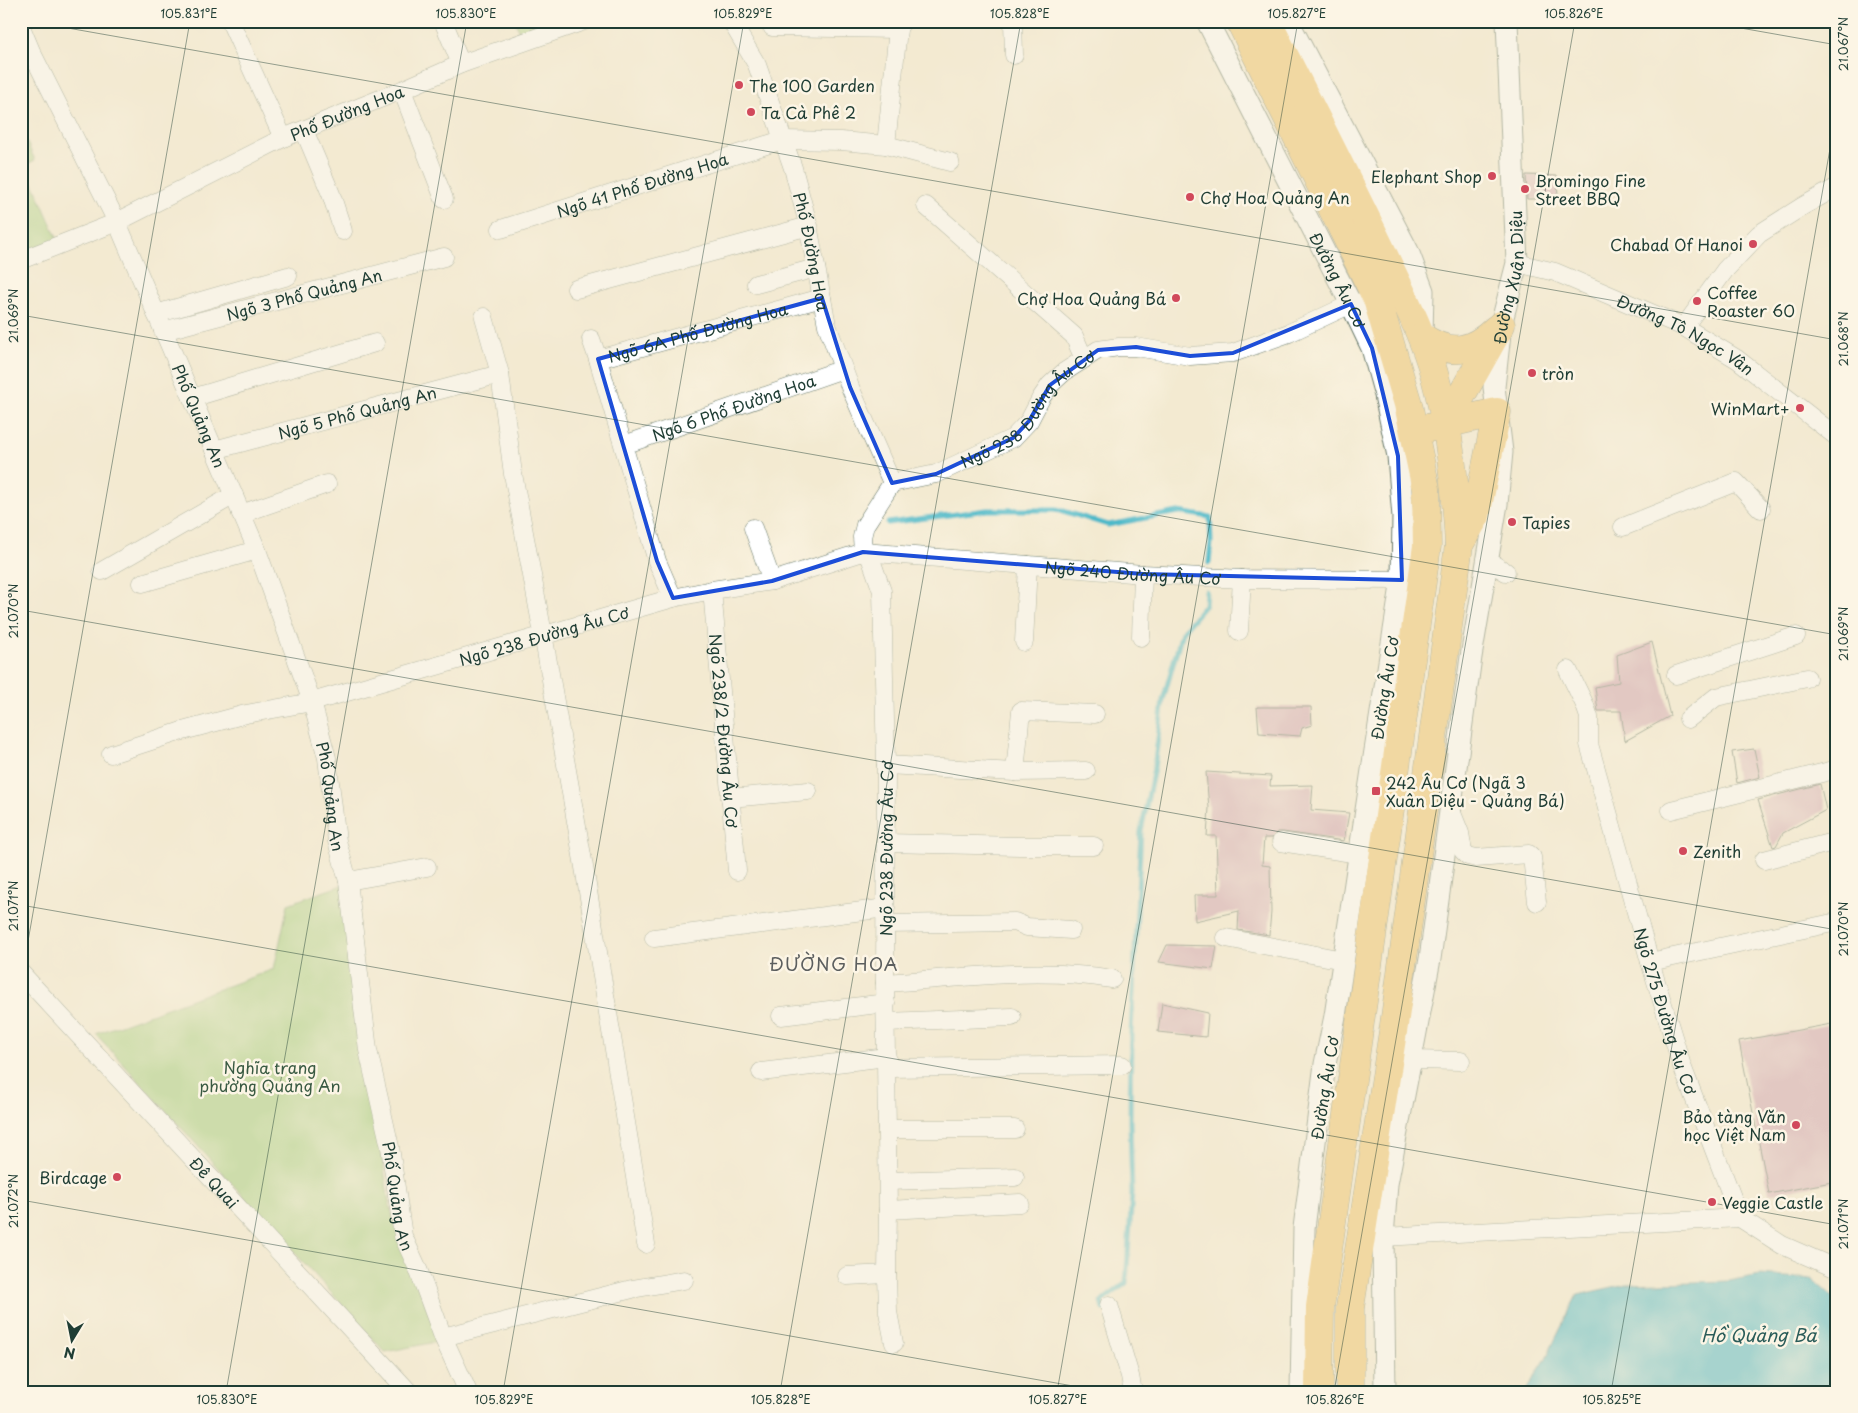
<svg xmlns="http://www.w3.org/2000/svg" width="1858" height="1413" font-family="'Playpen Sans',sans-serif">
	<rect width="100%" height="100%" fill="#fcf5e5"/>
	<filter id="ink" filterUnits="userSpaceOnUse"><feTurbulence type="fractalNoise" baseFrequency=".02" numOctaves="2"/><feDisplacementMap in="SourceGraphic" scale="10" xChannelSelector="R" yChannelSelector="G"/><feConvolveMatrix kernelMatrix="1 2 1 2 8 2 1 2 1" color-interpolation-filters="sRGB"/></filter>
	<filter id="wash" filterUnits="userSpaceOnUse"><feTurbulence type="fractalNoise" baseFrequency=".0096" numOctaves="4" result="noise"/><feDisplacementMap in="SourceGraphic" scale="20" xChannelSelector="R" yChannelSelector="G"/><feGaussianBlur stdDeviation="1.12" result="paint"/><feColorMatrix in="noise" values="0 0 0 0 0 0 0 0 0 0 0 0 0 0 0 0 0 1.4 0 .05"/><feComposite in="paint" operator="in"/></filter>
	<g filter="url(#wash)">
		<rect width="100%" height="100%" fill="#f3ead1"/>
		<g fill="#a0cd7b" stroke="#608558">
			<path d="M 515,21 L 561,21 L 521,37 Z"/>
			<path d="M 21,130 L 35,160 L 25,165 L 58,240 L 21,254 Z"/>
			<path d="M 345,884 L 388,1197 L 396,1230 L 441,1341 L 385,1352 L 96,1034 L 274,969 L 288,904 Z"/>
		</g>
		<path fill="#4db9c9" stroke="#367b7e" d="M 1759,1275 L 1812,1279 L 1837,1301 L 1837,1392 L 1525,1392 L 1545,1360 L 1577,1295 L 1626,1284 L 1728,1281 Z"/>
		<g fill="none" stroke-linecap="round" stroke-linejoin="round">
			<g stroke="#4db9c9" stroke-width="5">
				<path d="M 888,523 L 987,510 L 1060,510 L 1108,525 L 1178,512 L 1210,517 L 1211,542 L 1209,563"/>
				<path d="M 1103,1309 L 1101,1302 L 1126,1283 L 1132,1193 L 1130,1122 L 1131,1033 L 1141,831 L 1154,768 L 1163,700 L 1182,632 L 1205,605 L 1206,591"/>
			</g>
		</g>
		<g id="blocks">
			<g fill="#ce9faf">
				<path d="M 1526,175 L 1557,176 L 1558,199 L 1527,199 Z"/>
				<path d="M 1652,642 L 1670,716 L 1625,741 L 1621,711 L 1598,711 L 1595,687 L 1619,682 L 1617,655 Z"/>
				<path d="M 1257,707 L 1311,707 L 1312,725 L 1302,728 L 1300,736 L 1259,733 Z"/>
				<path d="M 1754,749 L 1760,777 L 1737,783 L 1732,752 Z"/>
				<path d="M 1206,772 L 1271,776 L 1270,786 L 1313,785 L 1311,810 L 1349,813 L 1344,841 L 1283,832 L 1277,832 L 1272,838 L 1264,838 L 1262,865 L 1270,866 L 1271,912 L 1269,935 L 1238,930 L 1239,911 L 1195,921 L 1194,895 L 1218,895 L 1216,836 L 1207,836 L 1209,808 Z"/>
				<path d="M 1820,784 L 1826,810 L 1783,833 L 1776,846 L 1773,847 L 1758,800 Z"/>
				<path d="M 1167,945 L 1217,946 L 1213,969 L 1159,962 Z"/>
				<path d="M 1162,1003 L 1208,1013 L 1206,1037 L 1158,1032 Z"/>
				<path d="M 1837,1023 L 1837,1181 L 1769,1194 L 1739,1041 Z"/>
			</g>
		</g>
	</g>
	<g filter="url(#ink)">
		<use href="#blocks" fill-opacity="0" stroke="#697a6b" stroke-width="1"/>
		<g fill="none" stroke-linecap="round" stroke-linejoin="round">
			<defs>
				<g id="minor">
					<path d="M 230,21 L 283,138"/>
					<path d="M 443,21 L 461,64"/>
					<path id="s1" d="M 731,21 L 757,65 L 793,168 L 807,220 L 827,325 L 850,387 L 892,483"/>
					<path d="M 1013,21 L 1014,55"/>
					<path id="s2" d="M 21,27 L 31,51 L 117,222 L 257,550 L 312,702 L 327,758 L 337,841 L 348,881 L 368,1050 L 390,1147 L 403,1236 L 418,1269 L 443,1337 L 468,1392"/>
					<path d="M 772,27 L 898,29"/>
					<path d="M 402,90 L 444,199"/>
					<path d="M 304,130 L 331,194 L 343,231"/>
					<path d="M 886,145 L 898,29 L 902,21"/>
					<path d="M 926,206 L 1074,336 L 1084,359"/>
					<path id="s3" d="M 501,229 L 782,140 L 841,141 L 886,145 L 950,162"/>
					<path id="s4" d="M 21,260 L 117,222 L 283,138 L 402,90 L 461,64 L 584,21"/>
					<path id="s5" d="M 1517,263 L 1555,272 L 1684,327 L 1737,359 L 1837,437"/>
					<path d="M 756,284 L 816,268"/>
					<path d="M 576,289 L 809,226"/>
					<path d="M 156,314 L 288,276"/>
					<path d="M 484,317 L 500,374 L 513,474 L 543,634 L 583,861 L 646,1244"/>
					<path d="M 1684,327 L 1725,270 L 1759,234 L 1803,206 L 1837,187"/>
					<path id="s6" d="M 163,331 L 444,257"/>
					<path d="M 591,339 L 598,359"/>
					<path d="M 192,398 L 375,343"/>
					<path id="s7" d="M 624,445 L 843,369"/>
					<path id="s8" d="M 214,450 L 500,374"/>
					<path d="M 241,514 L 327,484"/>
					<path d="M 1623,527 L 1736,482 L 1761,509"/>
					<path d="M 753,528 L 772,581"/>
					<path d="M 1486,560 L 1506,572"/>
					<path d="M 102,571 L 234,495"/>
					<path d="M 142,583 L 257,550"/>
					<path id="s9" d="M 712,590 L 737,871"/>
					<path id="s10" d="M 673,598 L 657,561 L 598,359 L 822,298"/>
					<path d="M 1239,631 L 1242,579"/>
					<path d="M 1141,637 L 1143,574"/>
					<path d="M 1024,642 L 1028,565"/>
					<path id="s11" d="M 1568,670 L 1584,703 L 1589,717 L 1589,744 L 1650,962 L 1682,1066 L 1740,1218"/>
					<path d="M 1676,675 L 1796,636"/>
					<path d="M 1688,719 L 1716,697 L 1807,678"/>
					<path id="s12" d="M 111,754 L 179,732 L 246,714 L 312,702 L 673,598 L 712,590 L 772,581 L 863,552 L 1143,574 L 1242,579 L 1402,580"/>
					<path d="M 886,765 L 1015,772 L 1086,771"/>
					<path d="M 1015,772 L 1021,711 L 1095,714"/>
					<path d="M 730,798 L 808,791"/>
					<path d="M 1450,808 L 1460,833 L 1463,851 L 1468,856 L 1476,858 L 1529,854 L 1532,857 L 1537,902"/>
					<path d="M 1671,810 L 1834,770"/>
					<path d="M 1281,842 L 1359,854"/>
					<path d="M 886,843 L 1020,846 L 1094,846"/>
					<path d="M 1764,860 L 1837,841"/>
					<path d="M 348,881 L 427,867"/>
					<path d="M 886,924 L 1015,922 L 1027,927 L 1071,930"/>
					<path d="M 654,938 L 886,908"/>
					<path d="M 1226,938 L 1343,960"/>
					<path d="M 1650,962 L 1837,922"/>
					<path id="s13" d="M 21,973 L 409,1392"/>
					<path d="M 885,983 C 960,978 1038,967 1112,979"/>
					<path d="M 781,1016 L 886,1003"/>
					<path d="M 887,1022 L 1012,1017"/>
					<path d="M 1410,1060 L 1461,1061"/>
					<path d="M 887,1068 L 1122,1065"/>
					<path d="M 761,1072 L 887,1057"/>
					<path d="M 887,1129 L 1015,1129"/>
					<path d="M 888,1181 L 1015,1177"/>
					<path d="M 888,1210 L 1020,1203"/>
					<path d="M 1740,1218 L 1782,1245 L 1837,1269"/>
					<path d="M 1383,1237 L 1740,1218"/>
					<path d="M 847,1276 L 887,1274"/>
					<path d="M 1109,1305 L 1130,1376 L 1133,1392"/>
					<path d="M 443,1337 L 632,1289 L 684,1280"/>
					<path id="s14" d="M 894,1343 L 888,1312 L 887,1274 L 888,1210 L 885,983 L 886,765 L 882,591 L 870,557 L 863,552 L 862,537 L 865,525 L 892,483 L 936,474 L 1013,438 L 1029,421 L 1041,398 L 1050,385 L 1064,372 L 1098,350 L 1119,347 L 1136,347 L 1190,356 L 1233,353 L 1289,333 L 1351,304 L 1377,299"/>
				</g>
				<g id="tertiary">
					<path id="s15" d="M 1207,21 L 1351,304 L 1372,348 L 1385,395 L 1398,456 L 1403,517 L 1402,580 L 1374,757 L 1335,1016 L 1325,1064 L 1304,1228 L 1301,1392"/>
					<path d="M 1288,21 L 1408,251 L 1423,291 L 1422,334"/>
					<path id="s16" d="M 1385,1392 L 1383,1237 L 1387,1184 L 1430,959 L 1471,657 L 1497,504 L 1502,452 L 1494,387 L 1501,325 L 1517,263 L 1507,21"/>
				</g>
				<g id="primary">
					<path d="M 1240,21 L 1377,299 L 1408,404 L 1426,489 L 1427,546 L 1320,1307 L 1319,1392"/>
					<path d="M 1267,21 C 1306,98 1345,174 1382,251 C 1401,292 1423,333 1435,377 C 1450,432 1456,488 1459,545 L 1394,1025 L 1350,1308 L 1350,1392"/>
					<path d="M 1422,337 C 1450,356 1471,353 1496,329"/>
					<path d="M 1446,423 L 1501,325"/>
					<path d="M 1428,428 L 1497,412 L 1476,516 L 1459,545"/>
				</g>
			</defs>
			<use href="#minor" stroke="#697a6b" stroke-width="19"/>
			<use href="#tertiary" stroke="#697a6b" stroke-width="23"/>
			<use href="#primary" stroke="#697a6b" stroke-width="29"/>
			<use href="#minor" stroke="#fff" stroke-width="18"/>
			<use href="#tertiary" stroke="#fff" stroke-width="21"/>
			<use href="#primary" stroke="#f0c369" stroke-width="28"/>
		</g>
	</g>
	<path d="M0 0H1858V1413H0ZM 822,298 L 850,387 L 892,483 L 936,474 L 1013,438 L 1029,421 L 1050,385 L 1098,350 L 1136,347 L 1190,356 L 1233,353 L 1351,304 L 1372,348 L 1398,456 L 1402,580 L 1143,574 L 863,552 L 772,581 L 673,598 L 657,561 L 598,359 Z" fill="#f3ead1" fill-opacity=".55" fill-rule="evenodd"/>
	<path fill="none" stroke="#1d4ed8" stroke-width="4" stroke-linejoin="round" d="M 822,298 L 850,387 L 892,483 L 936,474 L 1013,438 L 1029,421 L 1050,385 L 1098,350 L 1136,347 L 1190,356 L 1233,353 L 1351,304 L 1372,348 L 1398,456 L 1402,580 L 1143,574 L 863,552 L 772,581 L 673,598 L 657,561 L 598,359 Z"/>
	<path fill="none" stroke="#1f3d34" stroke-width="1" stroke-opacity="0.45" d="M 28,21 L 1837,340M 1701,21 L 1837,45M 21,315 L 1837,635M 21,610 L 1837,930M 21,905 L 1837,1225M 21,981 L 190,21M 21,1200 L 1107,1392M 226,1392 L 467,21M 503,1392 L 744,21M 780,1392 L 1021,21M 1057,1392 L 1298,21M 1334,1392 L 1575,21M 1611,1392 L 1837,109"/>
	<g fill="#d1495b" stroke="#fcf5e5" stroke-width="2">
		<circle cx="739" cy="85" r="5"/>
		<circle cx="751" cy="112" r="5"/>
		<circle cx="1492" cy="176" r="5"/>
		<circle cx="1525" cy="189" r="5"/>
		<circle cx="1190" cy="197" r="5"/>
		<circle cx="1753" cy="244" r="5"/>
		<circle cx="1176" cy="298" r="5"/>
		<circle cx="1697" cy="301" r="5"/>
		<circle cx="1532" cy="373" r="5"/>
		<circle cx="1800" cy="408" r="5"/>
		<circle cx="1512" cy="522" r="5"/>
		<rect x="1371" y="786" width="10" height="10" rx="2.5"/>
		<circle cx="1683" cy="851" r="5"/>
		<circle cx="1796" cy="1125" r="5"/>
		<circle cx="117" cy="1177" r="5"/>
		<circle cx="1712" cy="1202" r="5"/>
	</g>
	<g text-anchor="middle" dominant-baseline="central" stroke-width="5" stroke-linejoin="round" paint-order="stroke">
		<g font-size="16" fill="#1f3d34" stroke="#fcf5e5" text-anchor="start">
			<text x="749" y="85">The 100 Garden</text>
			<text x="761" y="112">Ta Cà Phê 2</text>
			<text x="1482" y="176" text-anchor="end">Elephant Shop</text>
			<text x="1535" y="180">Bromingo Fine<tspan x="1535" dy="18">Street BBQ</tspan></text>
			<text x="1200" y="197">Chợ Hoa Quảng An</text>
			<text x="1743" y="244" text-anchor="end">Chabad Of Hanoi</text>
			<text x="1707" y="292">Coffee<tspan x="1707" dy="18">Roaster 60</tspan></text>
			<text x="1166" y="298" text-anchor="end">Chợ Hoa Quảng Bá</text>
			<text x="1542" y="373">tròn</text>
			<text x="1790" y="408" text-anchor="end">WinMart+</text>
			<text x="1522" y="522">Tapies</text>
			<text x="1386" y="782">242 Âu Cơ (Ngã 3<tspan x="1386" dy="18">Xuân Diệu - Quảng Bá)</tspan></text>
			<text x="1693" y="851">Zenith</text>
			<text x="1786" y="1116" text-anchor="end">Bảo tàng Văn<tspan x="1786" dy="18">học Việt Nam</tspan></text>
			<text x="107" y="1177" text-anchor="end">Birdcage</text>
			<text x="1722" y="1202">Veggie Castle</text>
		</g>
		<g font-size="16" fill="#1f3d34" stroke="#fcf5e5">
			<text stroke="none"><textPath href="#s4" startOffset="358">Phố Đường Hoa</textPath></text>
			<text stroke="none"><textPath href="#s3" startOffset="148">Ngõ 41 Phố Đường Hoa</textPath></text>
			<text stroke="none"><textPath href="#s1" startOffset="246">Phố Đường Hoa</textPath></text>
			<text stroke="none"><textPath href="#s16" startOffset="1126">Đường Xuân Diệu</textPath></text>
			<text stroke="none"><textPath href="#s15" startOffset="290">Đường Âu Cơ</textPath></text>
			<text stroke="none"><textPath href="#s6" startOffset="146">Ngõ 3 Phố Quảng An</textPath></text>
			<text stroke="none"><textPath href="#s10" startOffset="354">Ngõ 6A Phố Đường Hoa</textPath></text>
			<text stroke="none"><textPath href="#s5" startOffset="184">Đường Tô Ngọc Vân</textPath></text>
			<text stroke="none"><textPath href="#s7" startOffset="116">Ngõ 6 Phố Đường Hoa</textPath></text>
			<text stroke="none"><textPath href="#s14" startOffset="1035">Ngõ 238 Đường Âu Cơ</textPath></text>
			<text stroke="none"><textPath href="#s8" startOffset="148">Ngõ 5 Phố Quảng An</textPath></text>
			<text stroke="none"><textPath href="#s2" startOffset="428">Phố Quảng An</textPath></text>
			<text stroke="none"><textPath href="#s12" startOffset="1050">Ngõ 240 Đường Âu Cơ</textPath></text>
			<text stroke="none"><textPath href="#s12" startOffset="449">Ngõ 238 Đường Âu Cơ</textPath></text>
			<text transform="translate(1384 688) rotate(-81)">Đường Âu Cơ</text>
			<text stroke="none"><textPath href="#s9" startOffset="141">Ngõ 238/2 Đường Âu Cơ</textPath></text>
			<text stroke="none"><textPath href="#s2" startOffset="832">Phố Quảng An</textPath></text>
			<text stroke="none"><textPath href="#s14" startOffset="495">Ngõ 238 Đường Âu Cơ</textPath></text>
			<text stroke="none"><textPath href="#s11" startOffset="356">Ngõ 275 Đường Âu Cơ</textPath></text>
			<text transform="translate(1324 1088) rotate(-81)">Đường Âu Cơ</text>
			<text stroke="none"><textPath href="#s13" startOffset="285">Đê Quai</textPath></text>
			<text stroke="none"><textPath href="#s2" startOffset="1238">Phố Quảng An</textPath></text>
		</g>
		<g font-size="16" fill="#395a42" stroke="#fcf5e5">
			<text x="270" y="1067">Nghĩa trang<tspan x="270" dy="18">phường Quảng An</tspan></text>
		</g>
		<g font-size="18" letter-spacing="1" fill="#5c5f5f" stroke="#fcf5e5">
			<text x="834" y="963">ĐƯỜNG HOA</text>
		</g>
		<g font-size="18" font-style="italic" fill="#2a5c59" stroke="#fcf5e5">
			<text x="1759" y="1334">Hồ Quảng Bá</text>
		</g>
	</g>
	<rect width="1858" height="1413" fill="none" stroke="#fcf5e5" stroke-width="55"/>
	<g transform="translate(72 1340) rotate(190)" stroke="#fcf5e5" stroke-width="4" paint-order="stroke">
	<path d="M0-4L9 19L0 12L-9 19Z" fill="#1f3d34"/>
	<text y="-8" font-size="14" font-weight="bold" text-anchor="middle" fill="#1f3d34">N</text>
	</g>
	<rect x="28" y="28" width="1802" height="1358" fill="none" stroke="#1f3d34" stroke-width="2"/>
	<g font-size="12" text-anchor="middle" fill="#1f3d34">
		<text x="189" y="18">105.831°E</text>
		<text x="466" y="18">105.830°E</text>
		<text x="743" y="18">105.829°E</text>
		<text x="1020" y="18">105.828°E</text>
		<text x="1297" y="18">105.827°E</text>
		<text x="1574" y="18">105.826°E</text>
		<text transform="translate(1844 44) rotate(-90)" y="4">21.067°N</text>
		<text transform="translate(14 316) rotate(-90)" y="4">21.069°N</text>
		<text transform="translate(1844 339) rotate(-90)" y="4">21.068°N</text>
		<text transform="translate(14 611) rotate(-90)" y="4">21.070°N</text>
		<text transform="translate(1844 634) rotate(-90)" y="4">21.069°N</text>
		<text transform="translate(14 906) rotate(-90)" y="4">21.071°N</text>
		<text transform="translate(1844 929) rotate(-90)" y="4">21.070°N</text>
		<text transform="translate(14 1201) rotate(-90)" y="4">21.072°N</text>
		<text transform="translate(1844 1224) rotate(-90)" y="4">21.071°N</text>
		<text x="227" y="1404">105.830°E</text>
		<text x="504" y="1404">105.829°E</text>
		<text x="781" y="1404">105.828°E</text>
		<text x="1058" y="1404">105.827°E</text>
		<text x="1335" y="1404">105.826°E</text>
		<text x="1612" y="1404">105.825°E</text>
	</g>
</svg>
